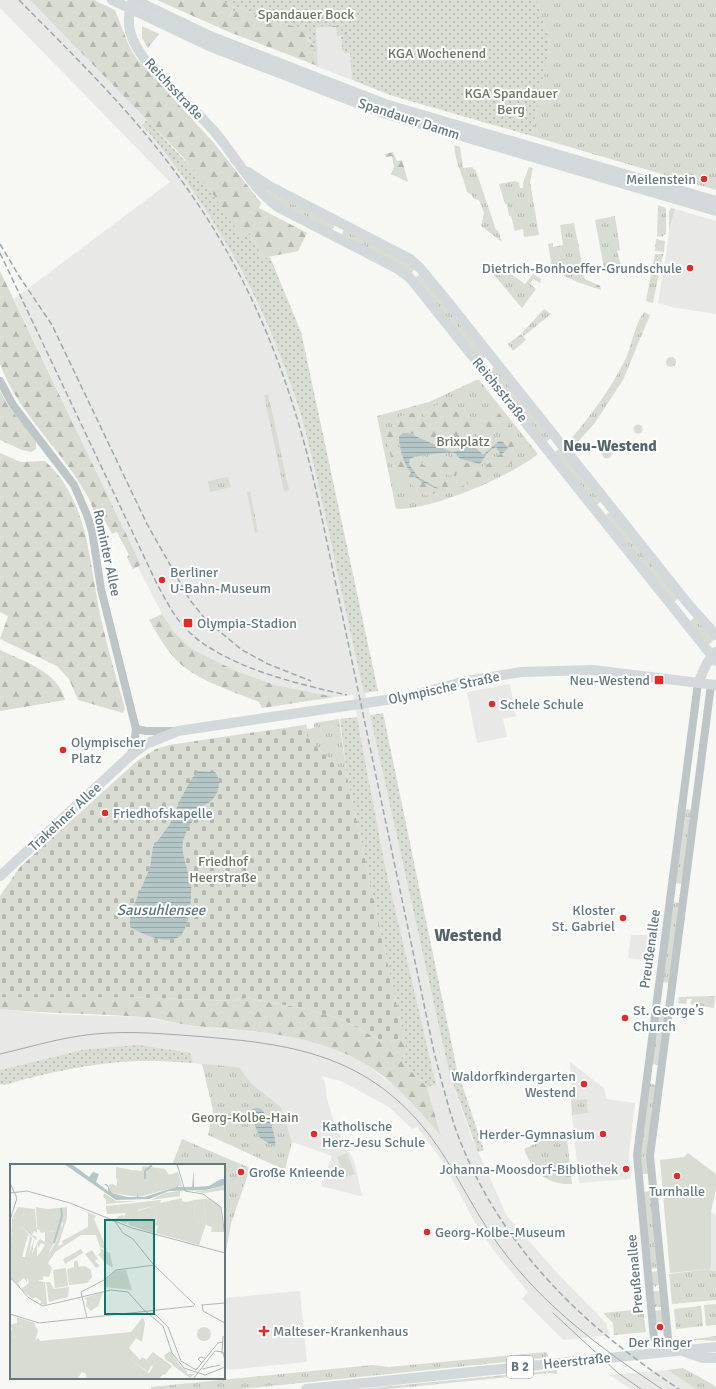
<svg xmlns="http://www.w3.org/2000/svg" width="716" height="1389" font-family="Signika,sans-serif">
	<defs>
		<pattern id="grass-tufts" width="24" height="20" patternUnits="userSpaceOnUse"><rect width="24" height="20" fill="#d8dcd3"/><path d="M3 7l-1-3M5 7V3M7 7l1-3M15 17l-1-3M17 17v-4M19 17l1-3" fill="none" stroke="#b3b7b0"/></pattern>
		<pattern id="forest-firs" width="22" height="20" patternUnits="userSpaceOnUse"><rect width="22" height="20" fill="#d8dcd3"/><path d="M5 1l3.5 6h-7zM16 11l3.5 6h-7z" fill="#b3b7b0"/></pattern>
		<pattern id="cemetery-stones" width="16" height="16" patternUnits="userSpaceOnUse"><rect width="16" height="16" fill="#d8dcd3"/><path d="M2 7V4a2 2 0 0 1 4 0v3zM10 15v-3a2 2 0 0 1 4 0v3z" fill="#b3b7b0"/></pattern>
		<pattern id="garden-dots" width="8" height="8" patternUnits="userSpaceOnUse"><rect width="8" height="8" fill="#d8dcd3"/><path d="M2 2h.1M6 6h.1" fill="none" stroke="#b3b7b0" stroke-width="1.8" stroke-linecap="round"/></pattern>
		<pattern id="water-rules" width="6" height="5" patternUnits="userSpaceOnUse"><rect width="6" height="5" fill="#b4c6c6"/><path d="M0 2.5h6" fill="none" stroke="#96a6a6"/></pattern>
	</defs>
	<rect width="100%" height="100%" fill="#f7f7f4"/>
	<g fill="#e8e8e7">
		<path d="M 0,0 L 30,0 L 147,120 L 142,125 L 184,177 L 211,217 L 234,257 L 255,299 L 278,350 L 292,387 L 314,462 L 449,1072 L 471,1136 L 507,1216 L 560,1276 L 606,1323 L 610,1335 L 563,1340 L 522,1299 L 528,1292 L 494,1251 L 475,1223 L 443,1162 L 417,1127 L 412,1129 L 389,1107 L 341,1081 L 321,1076 L 325,1082 L 327,1099 L 335,1126 L 354,1161 L 362,1195 L 360,1196 L 321,1186 L 332,1156 L 292,1142 L 281,1107 L 251,1083 L 239,1067 L 193,1063 L 189,1053 L 82,1050 L 0,1070 L 0,1009 L 49,1014 L 143,1017 L 193,1026 L 282,1034 L 325,1045 L 363,1062 L 405,1094 L 441,1135 L 427,1087 L 435,1085 L 384,861 L 353,695 L 335,697 L 275,685 L 236,671 L 190,648 L 174,632 L 162,614 L 138,567 L 141,565 L 14,299 L 170,182 L 0,8 Z"/>
		<path d="M 337,27 L 337,37 L 341,36 L 342,50 L 350,53 L 352,80 L 318,67 L 316,28 Z"/>
		<path d="M 675,209 L 716,221 L 716,314 L 676,308 L 658,303 L 666,255 L 669,231 Z"/>
		<path d="M 510,684 L 516,716 L 503,719 L 507,737 L 477,743 L 467,692 Z"/>
		<path d="M 631,935 L 657,935 L 654,961 L 628,958 Z"/>
		<path d="M 570,1062 L 604,1088 L 606,1099 L 635,1103 L 629,1154 L 631,1179 L 579,1183 L 572,1115 L 588,1113 L 587,1099 L 571,1100 Z"/>
		<path d="M 711,1212 L 716,1215 L 716,1271 L 711,1269 Z"/>
		<path d="M 300,1291 L 307,1362 L 228,1370 L 226,1368 L 224,1347 L 225,1298 Z"/>
		<path d="M 667,1370 L 696,1389 L 631,1389 L 609,1375 Z"/>
	</g>
	<g fill="url(#grass-tufts)">
		<path d="M 537,0 L 716,0 L 716,190 L 532,136 L 550,44 Z"/>
		<path d="M 142,26 L 159,34 L 148,48 L 142,38 Z"/>
		<path d="M 454,145 L 460,147 L 463,168 L 472,167 L 476,171 L 496,230 L 498,230 L 502,242 L 481,226 L 484,213 L 479,200 L 474,199 L 471,194 L 467,192 C 463,175 455,162 454,145 Z"/>
		<path d="M 529,167 L 533,168 L 530,182 L 539,235 L 524,237 L 523,229 L 515,231 L 511,216 L 509,216 L 507,204 L 505,204 L 499,184 L 515,181 L 519,183 L 520,188 L 523,188 L 523,183 Z"/>
		<path d="M 269,191 L 334,224 L 334,228 L 331,230 L 286,210 L 268,192 Z"/>
		<path d="M 658,205 L 666,208 L 666,233 L 662,237 L 657,236 Z"/>
		<path d="M 671,208 L 675,209 L 669,230 L 669,211 Z"/>
		<path d="M 615,216 L 620,250 L 617,251 L 621,265 L 618,268 L 619,275 L 612,275 L 605,273 L 595,220 Z"/>
		<path d="M 574,223 L 583,268 L 583,275 L 580,283 L 548,269 L 551,262 L 548,244 L 553,243 L 553,247 L 563,245 L 560,225 Z"/>
		<path d="M 344,230 L 404,258 L 415,269 L 410,274 L 341,236 Z"/>
		<path d="M 656,239 L 665,241 L 664,252 L 655,251 Z"/>
		<path d="M 655,254 L 663,254 L 653,303 L 646,301 Z"/>
		<path d="M 501,267 L 525,284 L 533,274 L 541,279 L 540,283 L 533,279 L 530,284 L 536,289 L 522,308 L 494,275 Z"/>
		<path d="M 420,274 L 488,355 L 479,362 L 415,278 Z"/>
		<path d="M 544,309 L 551,314 L 524,336 L 522,333 Z"/>
		<path d="M 644,312 L 650,315 L 623,380 L 594,424 L 576,444 L 574,444 L 571,439 C 592,414 612,387 626,358 C 632,344 635,324 644,312 Z"/>
		<path d="M 521,334 L 526,340 L 513,351 L 508,344 Z"/>
		<circle cx="671" cy="362" r="5"/>
		<path d="M 496,366 L 553,437 L 544,443 L 487,372 Z"/>
		<path d="M 476,380 L 479,380 L 537,453 L 537,455 C 508,477 432,510 396,509 L 377,416 L 429,402 Z"/>
		<path d="M 268,394 L 289,490 L 284,491 L 264,395 Z"/>
		<circle cx="638" cy="429" r="4.5"/>
		<path d="M 559,449 L 603,500 L 595,506 L 555,452 Z"/>
		<circle cx="607" cy="454" r="4.5"/>
		<path d="M 228,477 L 231,487 L 210,492 L 208,481 Z"/>
		<path d="M 250,491 L 258,532 L 255,533 L 247,492 Z"/>
		<path d="M 612,510 L 681,597 L 672,603 L 603,517 Z"/>
		<path d="M 696,616 L 716,638 L 707,646 L 688,623 Z"/>
		<path d="M 339,719 L 347,776 L 306,736 L 304,725 L 306,724 L 307,729 L 314,728 L 314,723 Z"/>
		<path d="M 685,809 L 692,810 L 682,884 L 675,883 Z"/>
		<path d="M 673,902 L 680,903 L 670,983 L 663,982 Z"/>
		<path d="M 714,996 L 715,997 L 714,1008 L 690,1004 L 692,999 L 687,999 L 686,1004 L 678,1003 L 679,997 Z"/>
		<path d="M 659,1012 L 666,1013 L 659,1066 L 652,1063 Z"/>
		<path d="M 193,1063 L 239,1067 L 251,1083 L 281,1107 L 292,1142 L 285,1170 L 208,1135 L 213,1110 L 202,1064 Z"/>
		<path d="M 649,1083 L 656,1085 L 649,1174 L 641,1174 L 640,1156 Z"/>
		<path d="M 587,1099 L 588,1113 L 572,1115 L 571,1100 Z"/>
		<path d="M 567,1138 L 572,1184 C 546,1185 532,1171 524,1149 L 544,1140 Z"/>
		<path d="M 182,1139 L 250,1168 L 231,1224 L 224,1262 L 224,1165 L 172,1165 Z"/>
		<path d="M 651,1191 L 658,1268 L 650,1269 L 643,1192 Z"/>
		<path d="M 709,1269 L 716,1271 L 716,1300 L 672,1304 L 669,1274 Z"/>
		<path d="M 658,1271 L 659,1284 L 655,1287 L 652,1284 L 651,1272 Z"/>
		<path d="M 652,1291 L 660,1291 L 662,1307 L 654,1307 Z"/>
		<path d="M 716,1304 L 716,1325 L 706,1326 L 704,1305 Z"/>
		<path d="M 701,1306 L 703,1326 L 676,1329 L 674,1309 Z"/>
		<path d="M 643,1309 L 646,1332 L 614,1335 L 613,1323 L 603,1313 Z"/>
		<path d="M 662,1310 L 663,1322 L 656,1323 L 654,1311 Z"/>
		<path d="M 716,1336 L 716,1341 L 702,1340 L 673,1342 Z"/>
		<path d="M 546,1352 L 548,1356 L 543,1358 L 241,1389 L 151,1389 L 151,1387 L 171,1385 L 372,1365 L 389,1367 Z"/>
		<path d="M 683,1368 L 712,1384 L 716,1387 L 716,1389 L 696,1389 L 667,1370 Z"/>
		<path d="M 557,1370 L 557,1374 L 551,1373 L 388,1389 L 361,1389 Z"/>
	</g>
	<g fill="url(#forest-firs)">
		<path d="M 30,0 L 94,0 L 115,10 L 129,46 L 136,58 L 214,143 L 261,203 L 259,208 L 307,233 L 298,251 L 263,258 L 249,232 L 241,237 L 214,196 L 182,156 Z"/>
		<path d="M 157,0 L 217,0 L 234,6 L 230,16 L 232,17 L 237,7 L 268,20 L 314,31 L 314,35 L 308,36 L 307,39 L 314,46 L 315,65 L 229,32 Z"/>
		<path d="M 318,25 L 340,26 L 340,32 L 358,30 L 337,37 L 336,27 L 316,28 L 318,67 L 316,66 L 316,26 Z"/>
		<path d="M 393,152 L 397,161 L 402,160 L 408,182 L 391,174 L 394,167 L 392,156 L 386,157 L 385,154 Z"/>
		<path d="M 0,271 L 141,565 L 133,569 L 127,557 L 129,555 L 117,532 L 112,534 L 105,521 L 97,524 C 95,517 93,508 90,501 C 65,452 19,416 0,364 Z"/>
		<path d="M 583,275 L 585,279 L 600,286 L 601,290 L 580,283 Z"/>
		<path d="M 0,391 L 9,407 L 36,441 L 36,449 L 31,452 L 22,450 L 0,440 Z"/>
		<path d="M 445,402 C 453,411 461,414 470,420 L 485,419 L 498,412 L 519,438 C 512,447 511,451 515,462 L 467,484 L 466,479 L 468,475 L 466,471 L 461,469 L 457,472 L 456,476 C 444,476 435,470 424,463 L 428,459 L 447,456 L 481,467 L 488,464 L 494,458 L 506,451 L 503,442 L 505,434 L 498,426 L 478,430 L 471,440 L 462,435 L 456,423 L 439,417 L 429,422 L 420,411 Z"/>
		<path d="M 417,412 L 422,418 L 409,422 L 405,421 L 405,424 L 424,421 L 429,424 L 441,419 L 454,424 L 460,435 L 453,446 L 408,433 L 398,438 C 401,466 414,483 441,490 C 428,484 412,477 408,462 L 413,457 L 426,456 L 422,464 L 439,475 L 463,481 L 465,485 L 425,496 L 424,493 L 400,477 L 396,477 L 386,437 L 398,417 Z"/>
		<path d="M 0,453 L 21,462 L 45,461 C 88,501 88,555 99,609 C 106,643 116,676 125,709 L 123,713 L 78,700 L 69,679 L 57,666 L 0,639 L 8,616 L 0,612 Z"/>
		<path d="M 162,614 L 174,632 L 190,648 L 236,671 L 275,685 L 335,697 L 262,708 L 259,702 C 235,692 205,683 184,667 C 168,654 159,637 149,620 Z"/>
		<path d="M 0,650 C 23,661 59,672 65,700 L 0,711 Z"/>
		<path d="M 0,997 L 126,997 L 232,1001 L 246,998 L 307,1009 L 343,1020 L 385,1043 L 404,1038 L 407,1052 L 400,1060 L 427,1087 L 441,1136 C 418,1109 394,1080 362,1062 C 309,1033 254,1031 195,1026 C 177,1024 160,1018 142,1017 C 95,1013 47,1014 0,1009 Z"/>
	</g>
	<path fill="url(#cemetery-stones)" d="M 304,725 L 306,736 L 347,776 L 404,1038 L 385,1043 L 343,1020 L 307,1009 L 246,998 L 232,1001 L 126,997 L 0,997 L 0,896 L 20,867 L 137,761 L 156,749 L 169,745 Z"/>
	<g fill="url(#garden-dots)">
		<path d="M 217,0 L 537,0 L 550,44 L 532,136 L 393,96 L 352,80 L 350,53 L 345,53 L 342,50 L 341,36 L 355,31 L 340,32 L 340,26 L 316,26 L 316,66 L 315,65 L 314,46 L 306,37 L 313,35 L 313,31 L 268,20 L 237,7 L 233,17 L 230,17 L 234,6 Z"/>
		<path d="M 147,120 L 198,175 L 214,196 L 241,236 L 249,232 L 263,258 L 270,257 L 301,332 L 378,691 L 364,693 C 352,639 340,586 329,532 C 318,483 308,433 291,385 C 258,290 208,201 142,125 Z"/>
		<path d="M 383,713 L 457,1070 L 484,1150 L 478,1152 L 449,1072 L 370,715 Z"/>
		<path d="M 357,717 L 384,861 L 436,1085 L 427,1087 L 400,1060 L 407,1052 L 347,776 L 340,719 Z"/>
		<path d="M 138,1045 L 190,1053 L 193,1063 C 174,1062 156,1060 137,1061 C 92,1063 48,1072 5,1085 L 0,1084 L 0,1070 L 82,1050 Z"/>
	</g>
	<g fill="#d8dcd3">
		<path d="M 347,1153 L 355,1174 L 345,1178 L 337,1157 Z"/>
		<path d="M 688,1153 L 716,1174 L 716,1189 L 711,1212 L 711,1269 L 670,1273 L 660,1160 L 684,1157 Z"/>
	</g>
	<g fill="url(#water-rules)">
		<path d="M 403,433 L 408,433 L 452,452 C 467,449 470,439 483,455 L 499,441 L 503,442 L 508,448 L 501,455 L 496,447 C 484,454 488,454 480,464 L 460,459 L 455,453 C 448,452 415,455 410,459 L 409,464 L 418,477 L 441,490 C 413,481 404,470 399,441 L 399,436 Z"/>
		<path d="M 199,771 L 215,772 C 222,780 219,793 212,800 C 209,803 205,804 202,807 C 195,817 186,829 183,841 C 180,853 190,874 191,886 C 192,897 189,929 180,936 C 167,946 142,934 130,927 L 130,914 L 150,868 L 153,847 L 170,824 L 181,798 L 192,778 Z"/>
		<path d="M 256,1108 L 259,1108 C 268,1112 277,1137 275,1147 L 260,1138 L 250,1114 L 252,1109 Z"/>
	</g>
	<g fill="none" stroke-linecap="round" stroke-linejoin="round">
		<g stroke="#bec5c7" stroke-width="8">
			<path d="M 0,381 L 13,405 L 74,485 L 87,515 L 92,531 L 101,589 L 136,729 L 134,746 L 130,756"/>
			<path d="M 136,729 L 146,731 L 173,731"/>
			<path d="M 668,1338 L 650,1156 L 711,685"/>
			<path d="M 654,1339 L 637,1155 L 698,683"/>
		</g>
		<g stroke="#d3d9db" stroke-width="10">
			<path d="M 112,0 L 209,46 L 383,113 L 716,211"/>
			<path d="M 133,0 C 127,15 127,29 135,44 C 150,74 191,104 214,131 C 236,157 251,187 278,207 L 398,269 L 410,278 L 716,661"/>
			<path d="M 135,0 L 210,36 L 385,104 L 716,201"/>
			<path d="M 248,172 L 271,187 L 410,259 L 420,268 L 448,302 L 689,605 L 716,635"/>
			<path d="M 698,683 L 707,663 L 716,652"/>
			<path d="M 0,876 L 130,756 L 146,744 L 178,731 L 406,697 L 462,682 L 521,672 L 593,670 L 716,685"/>
			<path d="M 685,1352 L 703,1358 L 716,1358"/>
			<path d="M 306,1389 L 716,1347"/>
		</g>
		<g stroke="#9da8ab" stroke-width="1">
			<path d="M 0,1054 C 26,1048 53,1040 79,1036 C 117,1030 155,1033 193,1036 C 282,1043 356,1051 418,1121 C 451,1158 469,1205 498,1244 C 541,1304 601,1349 662,1389"/>
			<path d="M 553,1313 L 618,1373 L 641,1389"/>
		</g>
		<g stroke="#9da8ab" stroke-width="1.5" stroke-dasharray="6 3" stroke-linecap="butt">
			<path d="M 19,0 C 71,53 125,105 170,165 C 246,265 288,369 316,490 L 434,1052 C 441,1079 448,1107 457,1133 C 499,1245 581,1325 679,1389"/>
			<path d="M 0,244 L 19,276 L 52,325 L 147,524 L 190,600 L 206,620 L 242,650 L 268,664 L 311,681"/>
			<path d="M 0,253 L 157,584 C 166,600 173,615 185,628 C 221,666 297,684 347,695"/>
		</g>
	</g>
	<g fill="#e42a27" stroke="#fff" stroke-width="1.5">
		<circle cx="704" cy="179" r="4"/>
		<circle cx="690" cy="268" r="4"/>
		<circle cx="162" cy="580" r="4"/>
		<rect x="183" y="618" width="10" height="10" rx="2"/>
		<rect x="654" y="675" width="10" height="10" rx="2"/>
		<circle cx="492" cy="704" r="4"/>
		<circle cx="63" cy="750" r="4"/>
		<circle cx="105" cy="813" r="4"/>
		<circle cx="623" cy="918" r="4"/>
		<circle cx="625" cy="1018" r="4"/>
		<circle cx="584" cy="1084" r="4"/>
		<circle cx="314" cy="1134" r="4"/>
		<circle cx="603" cy="1134" r="4"/>
		<circle cx="626" cy="1169" r="4"/>
		<circle cx="241" cy="1172" r="4"/>
		<circle cx="677" cy="1176" r="4"/>
		<circle cx="427" cy="1232" r="4"/>
		<circle cx="660" cy="1327" r="4"/>
		<path d="M262 1325h4v4h4v4h-4v4h-4v-4h-4v-4h4z"/>
	</g>
	<g text-anchor="middle" dominant-baseline="central" stroke-width="4" stroke-linejoin="round" paint-order="stroke">
		<rect fill="#fff" stroke="#91a1a5" stroke-width="1" x="507" y="1356" width="26" height="22" rx="3"/>
		<g font-size="13" font-weight="bold" fill="#62797f">
			<text x="520" y="1367">B 2</text>
		</g>
		<g font-size="14" fill="#6a7761" stroke="#fff">
			<text x="306" y="14">Spandauer Bock</text>
			<text x="437" y="53">KGA Wochenend</text>
			<text x="511" y="93">KGA Spandauer<tspan x="511" dy="16">Berg</tspan></text>
			<text x="463" y="441">Brixplatz</text>
			<text x="223" y="861">Friedhof<tspan x="223" dy="16">Heerstraße</tspan></text>
			<text x="245" y="1117">Georg-Kolbe-Hain</text>
		</g>
		<g font-size="14" fill="#62797f" stroke="#fff">
			<text transform="translate(174 89) rotate(47)">Reichsstraße</text>
			<text transform="translate(409 119) rotate(18)">Spandauer Damm</text>
			<text transform="translate(500 390) rotate(51)">Reichsstraße</text>
			<text transform="translate(107 553) rotate(78)">Rominter Allee</text>
			<text transform="translate(444 688) rotate(-12)">Olympische Straße</text>
			<text transform="translate(65 817) rotate(-43)">Trakehner Allee</text>
			<text transform="translate(650 949) rotate(-82)">Preußenallee</text>
			<text transform="translate(635 1274) rotate(-95)">Preußenallee</text>
			<text transform="translate(577 1361) rotate(-6)">Heerstraße</text>
		</g>
		<g font-size="14" fill="#62797f" stroke="#fff" text-anchor="start">
			<text x="696" y="179" text-anchor="end">Meilenstein</text>
			<text x="682" y="268" text-anchor="end">Dietrich-Bonhoeffer-Grundschule</text>
			<text x="170" y="572">Berliner<tspan x="170" dy="16">U-Bahn-Museum</tspan></text>
			<text x="197" y="623">Olympia-Stadion</text>
			<text x="650" y="680" text-anchor="end">Neu-Westend</text>
			<text x="500" y="704">Schele Schule</text>
			<text x="71" y="742">Olympischer<tspan x="71" dy="16">Platz</tspan></text>
			<text x="113" y="813">Friedhofskapelle</text>
			<text x="615" y="910" text-anchor="end">Kloster<tspan x="615" dy="16">St. Gabriel</tspan></text>
			<text x="633" y="1010">St. George’s<tspan x="633" dy="16">Church</tspan></text>
			<text x="576" y="1076" text-anchor="end">Waldorfkindergarten<tspan x="576" dy="16">Westend</tspan></text>
			<text x="322" y="1126">Katholische<tspan x="322" dy="16">Herz-Jesu Schule</tspan></text>
			<text x="595" y="1134" text-anchor="end">Herder-Gymnasium</text>
			<text x="618" y="1169" text-anchor="end">Johanna-Moosdorf-Bibliothek</text>
			<text x="249" y="1172">Große Knieende</text>
			<text x="677" y="1191" text-anchor="middle">Turnhalle</text>
			<text x="435" y="1232">Georg-Kolbe-Museum</text>
			<text x="273" y="1331">Malteser-Krankenhaus</text>
			<text x="660" y="1342" text-anchor="middle">Der Ringer</text>
		</g>
		<g font-size="15" font-style="italic" fill="#5d787a" stroke="#fff">
			<text x="161" y="910">Sausuhlensee</text>
		</g>
		<g font-size="16" font-weight="bold" fill="#54656a" stroke="#fff">
			<text x="610" y="446">Neu-Westend</text>
		</g>
		<g font-size="18" font-weight="bold" fill="#54656a" stroke="#fff">
			<text x="468" y="935">Westend</text>
		</g>
	</g>
	<g transform="translate(10 1164)">
		<rect width="215" height="215" fill="#f7f7f4"/>
		<path d="M 144,42 L 148,55 L 144,58 L 144,69 L 131,65 L 132,58 L 128,47 ZM 8,43 L 25,45 L 27,69 L 24,67 L 22,71 L 27,73 L 26,76 L 4,56 L 3,52 ZM 93,128 L 88,142 L 81,147 L 76,142 L 77,136 L 74,134 ZM 26,177 L 43,186 L 45,215 L 0,198 L 4,198 Z" fill="#d8dcd3"/>
		<path d="M 132,2 L 155,5 L 159,11 L 168,8 L 172,23 L 166,21 L 166,23 L 129,33 L 102,29 L 98,21 L 102,20 L 107,22 L 107,15 L 111,16 L 122,6 L 132,7 ZM 57,43 L 57,54 L 48,82 L 53,80 L 52,77 L 78,63 L 78,49 L 73,46 L 86,52 L 84,55 L 97,86 L 90,83 L 86,71 L 71,71 L 45,88 L 38,99 L 42,104 L 39,113 L 33,112 L 33,116 L 28,116 L 25,112 L 17,113 L 17,119 L 14,114 L 8,119 L 11,125 L 0,112 L 2,53 L 22,74 L 19,91 L 24,75 L 22,91 L 27,79 L 27,93 L 35,81 L 31,79 L 28,84 L 27,79 L 30,75 L 35,78 L 35,68 L 31,69 L 29,65 L 44,68 L 47,54 L 38,45 ZM 49,46 L 53,60 L 46,78 L 38,91 L 49,60 ZM 18,71 L 20,73 L 15,93 L 12,93 ZM 90,84 L 100,89 L 103,104 L 95,99 L 89,91 L 87,92 L 91,88 ZM 7,153 L 24,159 L 28,167 L 25,177 L 28,174 L 30,177 L 121,168 L 133,153 L 135,159 L 132,178 L 126,174 L 119,184 L 130,196 L 127,200 L 125,199 L 113,215 L 76,215 L 76,210 L 72,208 L 67,215 L 0,215 L 0,171 L 6,174 L 6,165 L 16,165 L 10,161 L 0,164 L 0,161 L 7,159 ZM 22,184 L 42,194 L 35,203 L 14,201 L 12,198 L 11,194 ZM 161,187 L 170,202 L 177,207 L 177,210 L 184,210 L 180,214 L 162,201 L 166,199 Z" fill="#d8dcd3" fill-rule="evenodd"/>
		<path d="M 49,46 L 55,46 L 50,69 L 37,91 L 49,60 Z" fill="#d8dcd3"/>
		<path d="M 194,35 L 199,35 L 210,42 L 214,68 L 201,68 L 202,63 L 196,61 ZM 26,43 L 41,46 L 46,51 L 48,60 L 44,68 L 27,65 ZM 116,106 L 122,126 L 94,123 L 95,116 L 105,107 ZM 3,161 L 10,161 L 16,165 L 6,165 L 7,174 L 0,171 Z" fill="#d8dcd3"/>
		<path d="M 106,3 L 122,6 L 123,17 L 110,17 L 106,14 ZM 213,21 L 215,26 L 194,29 L 184,27 L 199,26 ZM 170,27 L 170,32 L 141,36 L 155,29 ZM 94,29 L 106,37 L 129,37 L 96,40 L 96,35 L 93,33 ZM 172,34 L 172,37 L 177,38 L 184,36 L 185,54 L 189,54 L 188,63 L 195,63 L 189,81 L 146,69 L 148,62 L 144,61 L 148,55 L 144,42 L 128,46 L 132,58 L 131,65 L 119,61 L 118,57 L 116,60 L 105,55 L 111,51 L 109,52 L 113,51 L 113,54 L 116,49 L 97,50 L 96,45 L 96,42 L 151,36 L 150,39 ZM187 170a7 7 0 1 1 14 0a7 7 0 1 1-14 0ZM 132,193 L 143,201 L 150,195 L 140,208 L 143,202 L 141,201 L 138,208 L 127,200 Z" fill="#d8dcd3"/>
		<path d="M 194,35 L 196,60 L 195,63 L 188,63 L 189,54 L 185,54 L 184,36 ZM 71,85 L 73,89 L 55,100 L 53,95 ZM 82,86 L 88,95 L 85,97 L 90,102 L 86,104 L 75,90 ZM 67,96 L 69,103 L 75,102 L 81,106 L 82,113 L 77,119 L 59,121 L 57,105 L 64,103 L 64,98 ZM 56,104 L 58,122 L 45,124 L 43,106 ZM 25,111 L 29,117 L 35,118 L 37,141 L 30,140 L 31,137 L 25,133 L 23,135 L 11,125 L 19,119 L 17,113 ZM 36,118 L 40,118 L 44,125 L 59,123 L 58,133 L 39,138 ZM 161,187 L 166,199 L 164,201 L 156,196 L 154,191 ZM 143,188 L 162,202 L 155,211 L 153,210 L 149,215 L 113,214 L 125,199 L 139,209 L 150,195 L 143,201 L 136,196 Z" fill="#d8dcd3"/>
		<path d="M 54,0 L 63,1 L 79,13 L 83,8 L 89,10 L 86,18 L 98,27 L 98,23 L 94,20 L 97,20 L 102,29 L 117,33 L 127,33 L 127,27 L 128,33 L 134,33 L 166,23 L 167,20 L 168,23 L 182,23 L 184,6 L 184,23 L 199,22 L 211,15 L 215,15 L 215,21 L 196,26 L 159,27 L 139,35 L 106,36 Z" fill="#b4c6c6"/>
		<path fill="none" stroke="#b4c6c6" stroke-width="2" d="M 135,15 L 135,7 L 142,1M 44,79 L 52,52 L 51,44"/>
		<path fill="none" stroke="#aebaba" stroke-width="1" d="M 167,0 L 175,27 L 193,30 L 211,43 L 215,73M 0,19 L 7,34 L 0,56M 0,29 L 17,27 L 60,39 L 122,64 L 215,89M 104,56 L 113,69 L 123,75 L 143,100 L 185,141M 0,113 L 19,134 L 33,142 L 101,126 L 118,128 L 133,145 L 153,162 L 162,189 L 174,204 L 195,211 L 215,203M 192,140 L 193,147 L 215,159M 192,141 L 215,139M 143,148 L 158,163 L 171,197 L 186,206 L 208,179 L 213,178M 0,150 L 29,159 L 184,142M 77,154 L 71,128 L 94,116 L 106,106 L 145,101M 212,190 L 213,172M 192,199 L 188,195 L 191,193 L 195,194M 192,205 L 210,201M 183,215 L 205,187 L 213,188 L 215,197"/>
		<path fill="#0f766e" fill-opacity="0.15" stroke="#0f766e" stroke-width="2" d="M 95,56 L 144,56 L 144,150 L 95,150 Z"/>
		<rect width="215" height="215" fill="none" stroke="#62797f" stroke-width="2"/>
	</g>
</svg>
